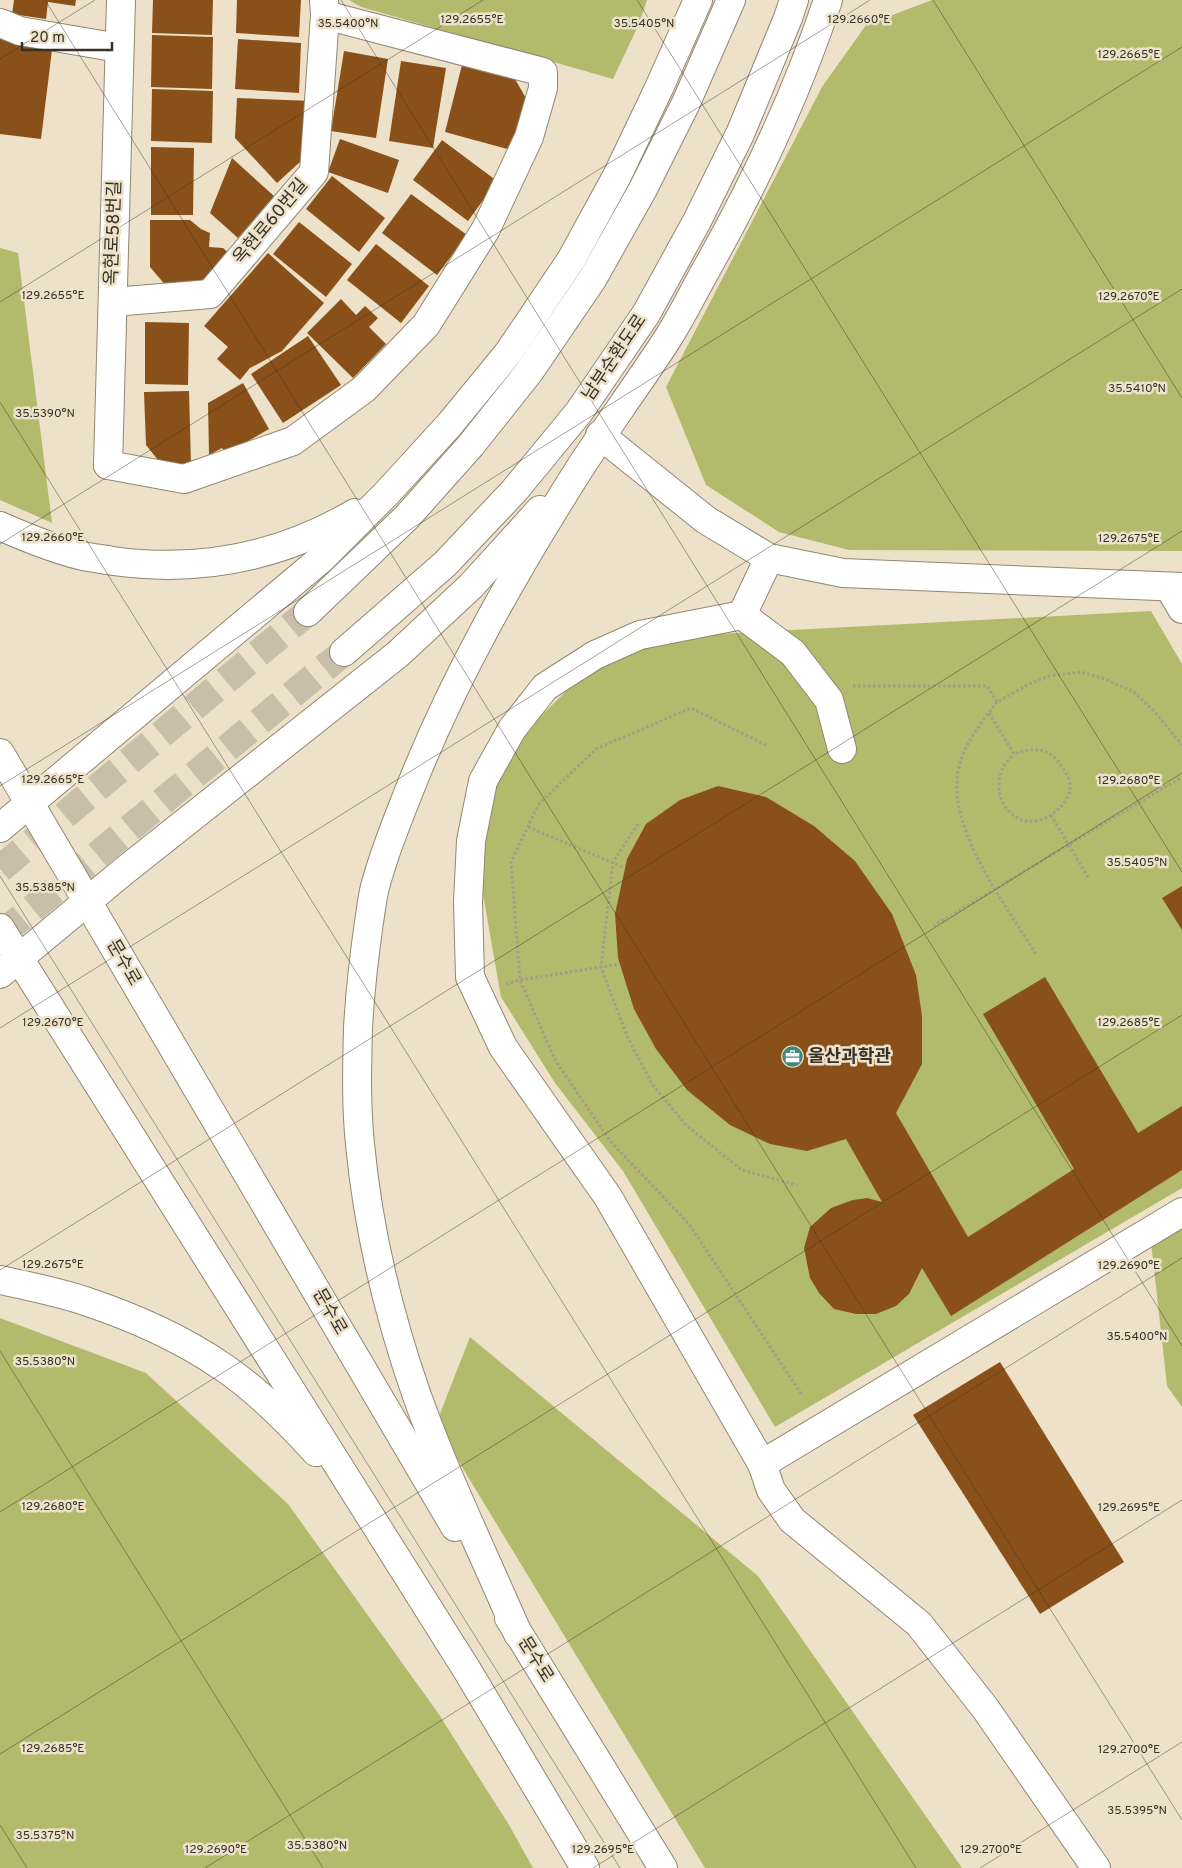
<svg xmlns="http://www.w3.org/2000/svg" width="1182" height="1868" font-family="Overpass,'Noto Sans KR',sans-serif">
	<rect width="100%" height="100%" fill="#ede1c9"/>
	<g fill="#b1bb6b">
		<path d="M 349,0 L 647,0 L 639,24 L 613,79 L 361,7 Z"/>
		<path d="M 932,0 L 1182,0 L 1182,551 L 849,550 L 779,532 L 706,485 L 666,387 L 822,87 L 866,25 Z"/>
		<path d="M 0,248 L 18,253 L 52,523 L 0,500 Z"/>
		<path d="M 1151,611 L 1182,664 L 1182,1188 L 775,1427 L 623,1171 L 555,1083 L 501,997 L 481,883 L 488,808 L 510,746 L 587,671 L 648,642 L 699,635 L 792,630 Z"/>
		<path d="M 1182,1226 L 1182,1407 L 1167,1386 L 1151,1242 Z"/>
		<path d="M 0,1318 L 146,1373 L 288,1504 L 438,1713 L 509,1825 L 533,1868 L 0,1868 Z"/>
		<path d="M 470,1337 L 758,1576 L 962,1868 L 705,1868 L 436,1424 Z"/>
	</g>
	<g fill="#895119">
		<path d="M 14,0 L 76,0 L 75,6 L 48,2 L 46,19 L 12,14 Z"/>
		<path d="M 153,0 L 213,0 L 212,35 L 152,33 Z"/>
		<path d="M 237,0 L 301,0 L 299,37 L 236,33 Z"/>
		<path d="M 0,35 L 53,42 L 41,139 L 0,134 Z"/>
		<path d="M 152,35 L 213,37 L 212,89 L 151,87 Z"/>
		<path d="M 238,39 L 301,43 L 299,93 L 235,89 Z"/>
		<path d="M 344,51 L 388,59 L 376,138 L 331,131 Z"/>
		<path d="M 401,61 L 446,68 L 433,148 L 389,141 Z"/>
		<path d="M 462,65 L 515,79 L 527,100 L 515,151 L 445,132 Z"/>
		<path d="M 152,89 L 213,91 L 212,143 L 151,141 Z"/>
		<path d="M 237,98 L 312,101 L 311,132 L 300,162 L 277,183 L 235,138 Z"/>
		<path d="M 340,139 L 399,160 L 388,193 L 328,172 Z"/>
		<path d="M 442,140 L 497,181 L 468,221 L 413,180 Z"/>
		<path d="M 151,147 L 194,148 L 193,215 L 151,215 Z"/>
		<path d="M 232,158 L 274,196 L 238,238 L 210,213 Z"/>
		<path d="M 332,176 L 385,218 L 359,252 L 306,209 Z"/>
		<path d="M 411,194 L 467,235 L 437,275 L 382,233 Z"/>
		<path d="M 150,220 L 190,220 L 201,229 L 210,233 L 209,247 L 223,248 L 232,256 L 203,287 L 167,287 L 150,267 Z"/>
		<path d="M 299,222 L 352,264 L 326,297 L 273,254 Z"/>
		<path d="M 376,244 L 429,286 L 401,323 L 347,280 Z"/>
		<path d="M 268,253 L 324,303 L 282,351 L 250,368 L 240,380 L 217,359 L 228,347 L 204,326 Z"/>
		<path d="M 341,299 L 356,315 L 365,306 L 378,318 L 369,327 L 386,344 L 353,378 L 307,333 Z"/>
		<path d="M 145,322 L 189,323 L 188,385 L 145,384 Z"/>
		<path d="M 308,336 L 341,385 L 283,423 L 251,374 Z"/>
		<path d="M 243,383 L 269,429 L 226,454 L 222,448 L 209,455 L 208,403 Z"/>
		<path d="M 189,391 L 191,464 L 162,465 L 146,445 L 144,392 Z"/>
		<path d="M 718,786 L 766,797 L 814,826 L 855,861 L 892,914 L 916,975 L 922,1016 L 922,1064 L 896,1113 L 968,1237 L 1074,1169 L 983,1014 L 1045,977 L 1138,1133 L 1182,1106 L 1182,1170 L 951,1316 L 922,1268 L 909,1294 L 896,1306 L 876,1314 L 856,1314 L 834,1309 L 819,1293 L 810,1278 L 804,1248 L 810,1227 L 831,1208 L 853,1200 L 867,1198 L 882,1202 L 846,1139 L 807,1151 L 770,1144 L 730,1125 L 687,1090 L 656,1049 L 634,1009 L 618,958 L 615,914 L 627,859 L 646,824 L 680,800 Z"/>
		<path d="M 1182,886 L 1182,930 L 1162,898 Z"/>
		<path d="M 1000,1362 L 1124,1562 L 1040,1614 L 913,1415 Z"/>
	</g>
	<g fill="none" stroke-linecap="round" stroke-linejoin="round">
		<g stroke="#c9bea9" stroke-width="28" stroke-dasharray="28 14" stroke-linecap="butt">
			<path d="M 0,869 L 308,612"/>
			<path d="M 0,935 L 344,652"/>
		</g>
		<defs>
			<g id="minor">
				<path d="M 0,23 L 20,31 L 119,48"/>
				<path d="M 113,302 L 210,294 L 314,172 L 325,15 L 324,0"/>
				<path d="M 600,435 L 706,520 L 769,558 L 843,573 L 1182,587"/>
				<path d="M 108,465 L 184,479 L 293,441 L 364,389 L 426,325 L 486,229 L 529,137 L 543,88 L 543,72 L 325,15"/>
				<path d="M 1169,587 L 1182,609"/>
				<path d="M 742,615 L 769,558"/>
				<path d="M 762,1464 L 608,1197 L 503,1047 L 470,977 L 468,902 L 471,841 L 483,781 L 512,729 L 545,687 L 595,655 L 640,635 L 742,615 L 793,653 L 829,700 L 842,749"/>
				<path d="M 1096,1868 L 985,1708 L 919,1624 L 792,1520 L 771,1490 L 762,1464 L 1182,1212"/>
			</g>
			<g id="secondary">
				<path d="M 108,465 L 121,0"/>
				<path d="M 0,526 C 27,538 54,549 83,556 C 92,558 103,559 113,561 C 199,573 280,557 355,513"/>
				<path d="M 308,612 L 406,518 L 471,445 L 529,372 L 593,278 L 643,189 L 686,103 L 731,0"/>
				<path d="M 344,652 L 445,564 L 514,491 L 579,412 L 646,314 L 697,221 L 740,134 L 788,18 L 794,0"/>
				<path d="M 0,753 L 455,1527"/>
				<path d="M 0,828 L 321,559 L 386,494 L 450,424 L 509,352 L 571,260 L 617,176 L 659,88 L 698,0"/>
				<path d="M 0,928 L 467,1670 L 585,1868"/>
				<path d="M 0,974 L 124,871 L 398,654 L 471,586 L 540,510"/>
				<path d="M 0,1280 C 28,1286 58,1292 85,1301 C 133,1317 181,1338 223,1367 C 257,1390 288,1421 316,1452"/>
				<path d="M 509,1618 L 663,1868"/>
				<path d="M 518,1634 C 484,1555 446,1477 417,1396 C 389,1316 368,1228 360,1144 C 356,1106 357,1067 358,1028 C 360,992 364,957 369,922 C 371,910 372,898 375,887 C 384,852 398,819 411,786 C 455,675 515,571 578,471 C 607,426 639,383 668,338 C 682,316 694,291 707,268 C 755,183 797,93 828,0"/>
			</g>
		</defs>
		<use href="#minor" stroke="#928772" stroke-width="30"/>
		<use href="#secondary" stroke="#928772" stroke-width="30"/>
		<g stroke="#a59c8a" stroke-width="3" stroke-dasharray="2.5 2.5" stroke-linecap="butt">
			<path d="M 853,686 L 987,686 L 997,702 L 1029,684 L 1049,676 L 1081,672 L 1105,679 L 1134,692 L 1155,712 L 1182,745"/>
			<path d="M 997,702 C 981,723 963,745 958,771 C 947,829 1007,907 1036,954"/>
			<path d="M 989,713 L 1014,754 C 1035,747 1050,747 1063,768 C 1067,774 1071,783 1070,790 C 1065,812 1035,830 1016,817 C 999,807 994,783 1004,766 C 1006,762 1010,758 1014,754"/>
			<path d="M 766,745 L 691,708 L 596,749 L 538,805 L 511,862 L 520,980 L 555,1060 L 611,1142 L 689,1224 L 802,1395"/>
			<path d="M 1051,815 L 1089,879"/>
			<path d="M 638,824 L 613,862 L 601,967 L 627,1036 L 652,1084 L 687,1126 L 742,1170 L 797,1185"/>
			<path d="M 528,827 L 625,868"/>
			<path d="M 933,926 L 1182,777"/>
			<path d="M 506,984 L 520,980 L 620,964"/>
		</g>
		<use href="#minor" stroke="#fff" stroke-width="28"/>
		<use href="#secondary" stroke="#fff" stroke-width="28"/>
	</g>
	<path fill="none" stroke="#373229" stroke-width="1" stroke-opacity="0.45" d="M 45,0 L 1182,1820M 341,0 L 1182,1346M 637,0 L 1182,872M 933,0 L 1182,398M 0,59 L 95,0M 0,302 L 483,0M 0,402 L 916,1868M 0,544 L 870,0M 0,786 L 1182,47M 0,876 L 620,1868M 0,1028 L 1182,289M 0,1270 L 1182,531M 0,1351 L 323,1868M 0,1512 L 1182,773M 0,1754 L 1182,1015M 0,1825 L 27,1868M 205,1868 L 1182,1258M 593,1868 L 1182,1500M 980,1868 L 1182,1742"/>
	<defs>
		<symbol id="office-disc" viewBox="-11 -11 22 22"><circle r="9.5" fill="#458779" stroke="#ede1c9"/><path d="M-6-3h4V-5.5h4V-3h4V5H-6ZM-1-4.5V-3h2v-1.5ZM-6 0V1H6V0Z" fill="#fff"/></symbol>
	</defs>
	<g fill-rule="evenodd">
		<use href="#office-disc" x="780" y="1044" width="25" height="25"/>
	</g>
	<g text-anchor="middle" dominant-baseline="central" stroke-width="5" stroke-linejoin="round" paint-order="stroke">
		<g font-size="18" fill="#373229" stroke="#ede1c9">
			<text transform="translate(271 222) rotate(-50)">옥현로60번길</text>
			<text transform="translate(114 233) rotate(-88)">옥현로58번길</text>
			<text transform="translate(615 358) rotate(-56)">남부순환도로</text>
			<text transform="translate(123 963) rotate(60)">문수로</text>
			<text transform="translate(329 1312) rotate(60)">문수로</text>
			<text transform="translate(535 1660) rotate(58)">문수로</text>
		</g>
		<g font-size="18" font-weight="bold" fill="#373229" stroke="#ede1c9" text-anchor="start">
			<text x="808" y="1057">울산과학관</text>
		</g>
	</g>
	<g font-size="12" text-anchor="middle" fill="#373229" stroke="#ede1c9" stroke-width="5" stroke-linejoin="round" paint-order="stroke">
		<text x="472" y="23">129.2655°E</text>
		<text x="859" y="23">129.2660°E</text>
		<text x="348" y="27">35.5400°N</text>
		<text x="644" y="27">35.5405°N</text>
		<text x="1129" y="58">129.2665°E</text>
		<text x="53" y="299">129.2655°E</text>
		<text x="1129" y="300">129.2670°E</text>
		<text x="1137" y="392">35.5410°N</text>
		<text x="45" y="417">35.5390°N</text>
		<text x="53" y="541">129.2660°E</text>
		<text x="1129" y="542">129.2675°E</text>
		<text x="53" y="783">129.2665°E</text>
		<text x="1129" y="784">129.2680°E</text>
		<text x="1137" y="866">35.5405°N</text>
		<text x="45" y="891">35.5385°N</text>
		<text x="53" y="1026">129.2670°E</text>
		<text x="1129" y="1026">129.2685°E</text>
		<text x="53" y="1268">129.2675°E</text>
		<text x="1129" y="1269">129.2690°E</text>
		<text x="1137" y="1340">35.5400°N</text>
		<text x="45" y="1365">35.5380°N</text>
		<text x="53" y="1510">129.2680°E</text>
		<text x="1129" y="1511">129.2695°E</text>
		<text x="53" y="1752">129.2685°E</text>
		<text x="1129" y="1753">129.2700°E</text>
		<text x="1137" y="1814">35.5395°N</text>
		<text x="45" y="1839">35.5375°N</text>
		<text x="317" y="1849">35.5380°N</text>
		<text x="216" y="1853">129.2690°E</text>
		<text x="603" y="1853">129.2695°E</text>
		<text x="991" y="1853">129.2700°E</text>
	</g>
	<path d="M22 42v8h90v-8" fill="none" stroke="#373229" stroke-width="2.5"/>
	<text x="30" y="42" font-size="15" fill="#373229" stroke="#ede1c9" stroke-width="4" paint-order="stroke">20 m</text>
</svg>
